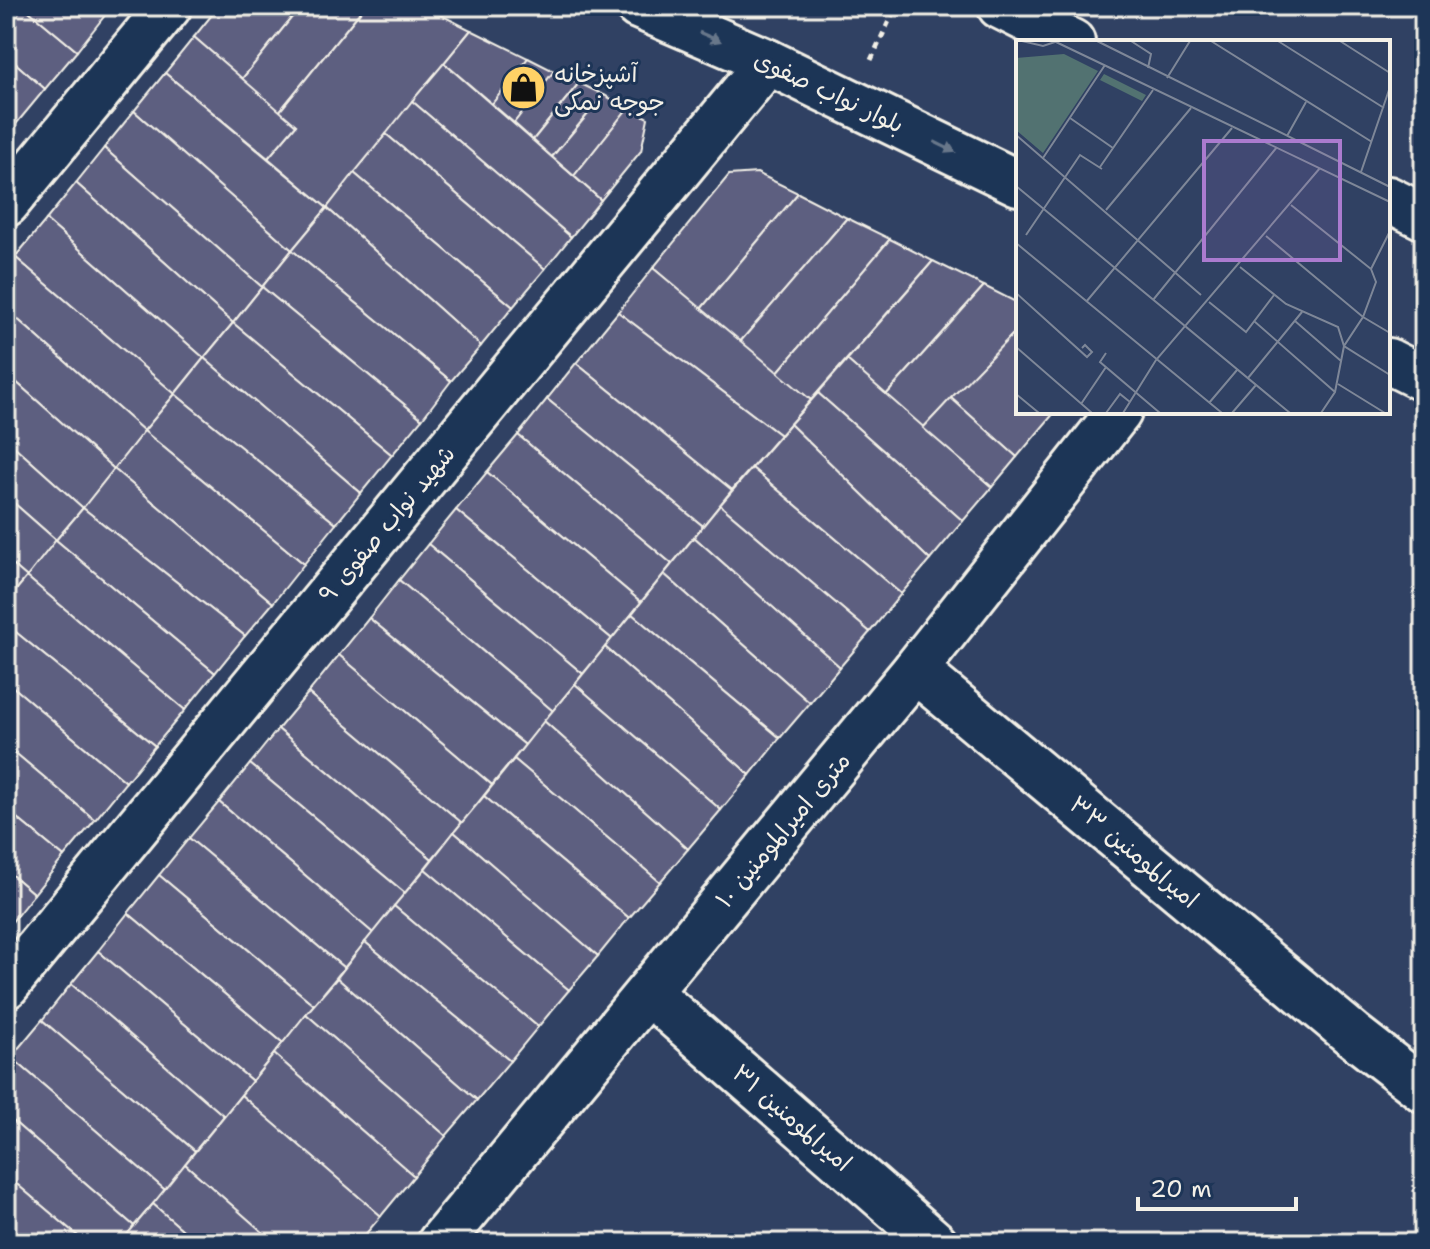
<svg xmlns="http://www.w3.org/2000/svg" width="1430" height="1249" font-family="'Shantell Sans','Playpen Sans Arabic',sans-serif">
	<rect width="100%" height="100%" fill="#304163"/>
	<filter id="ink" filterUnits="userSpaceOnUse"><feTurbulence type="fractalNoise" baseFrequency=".0125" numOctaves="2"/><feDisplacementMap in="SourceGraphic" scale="16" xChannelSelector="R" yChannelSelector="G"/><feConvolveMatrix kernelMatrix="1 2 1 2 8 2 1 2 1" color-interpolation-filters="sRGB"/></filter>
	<g filter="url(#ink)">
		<g fill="#5d5e80" stroke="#f4f1e8" stroke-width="2">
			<path d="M 6,6 L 23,6 L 77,51 L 45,89 L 6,55 Z"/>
			<path d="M 23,6 L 96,6 L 106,14 L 77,51 Z"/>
			<path d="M 96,6 L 113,6 L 106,14 Z"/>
			<path d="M 219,6 L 301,6 L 242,79 L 194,37 Z"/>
			<path d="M 301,6 L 365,6 L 279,112 L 242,79 Z"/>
			<path d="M 365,6 L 423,6 L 471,30 L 327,208 L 268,158 L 296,125 L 279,112 Z"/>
			<path d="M 471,30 L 528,58 L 492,104 L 444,63 Z"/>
			<path d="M 194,37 L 296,125 L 268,158 L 165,73 Z"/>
			<path d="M 6,55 L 45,89 L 16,124 L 6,116 Z"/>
			<path d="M 528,58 L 554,71 L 514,123 L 492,104 Z"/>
			<path d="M 444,63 L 601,200 L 571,237 L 412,101 Z"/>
			<path d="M 554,71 L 579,83 L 533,140 L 514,123 Z"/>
			<path d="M 165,73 L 327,208 L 292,250 L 134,111 Z"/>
			<path d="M 579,83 L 604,95 L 552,157 L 533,140 Z"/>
			<path d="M 604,95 L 628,108 L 574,176 L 552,157 Z"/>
			<path d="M 412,101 L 571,237 L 545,269 L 386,134 Z"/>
			<path d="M 628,108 L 648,118 L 641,151 L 601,200 L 574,176 Z"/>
			<path d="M 134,111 L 292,250 L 262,287 L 104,148 Z"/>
			<path d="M 6,116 L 16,124 L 6,137 Z"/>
			<path d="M 386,134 L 545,269 L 513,307 L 354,173 Z"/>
			<path d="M 104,148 L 262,287 L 233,323 L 76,183 Z"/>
			<path d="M 354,173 L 513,307 L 481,346 L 327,208 Z"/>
			<path d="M 757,173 L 798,193 L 701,309 L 653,268 L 729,175 Z"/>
			<path d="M 76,183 L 233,323 L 204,358 L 46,220 Z"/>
			<path d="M 798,193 L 847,218 L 740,342 L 701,309 Z"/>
			<path d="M 327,208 L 481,346 L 451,381 L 292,250 Z"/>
			<path d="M 847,218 L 890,239 L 777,373 L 740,342 Z"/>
			<path d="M 46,220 L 204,358 L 175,394 L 15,257 Z"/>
			<path d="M 890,239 L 933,261 L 811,400 L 777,373 Z"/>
			<path d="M 292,250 L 451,381 L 422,419 L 262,287 Z"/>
			<path d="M 15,257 L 175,394 L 144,431 L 6,309 L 6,268 Z"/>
			<path d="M 933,261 L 984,286 L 886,395 L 847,360 Z"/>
			<path d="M 653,268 L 811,400 L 780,435 L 618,312 Z"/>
			<path d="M 984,286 L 1018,303 L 1018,329 L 923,428 L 886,395 Z"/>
			<path d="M 262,287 L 422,419 L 392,455 L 233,323 Z"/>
			<path d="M 6,309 L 144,431 L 114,469 L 6,373 Z"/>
			<path d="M 618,312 L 780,435 L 732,490 L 576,363 Z"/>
			<path d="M 233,323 L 392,455 L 361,493 L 204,358 Z"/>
			<path d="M 1018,329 L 1018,412 L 1055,412 L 1017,457 L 951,398 Z"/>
			<path d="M 204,358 L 361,493 L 336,524 L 175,394 Z"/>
			<path d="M 847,360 L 992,487 L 963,521 L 818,393 Z"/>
			<path d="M 576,363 L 732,490 L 703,526 L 547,399 Z"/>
			<path d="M 6,373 L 114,469 L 83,508 L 6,439 Z"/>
			<path d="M 818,393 L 963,521 L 930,560 L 790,424 Z"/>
			<path d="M 175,394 L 336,524 L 304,564 L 144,431 Z"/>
			<path d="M 951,398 L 1017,457 L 992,487 L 923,428 Z"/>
			<path d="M 547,399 L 703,526 L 672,564 L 518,435 Z"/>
			<path d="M 790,424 L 930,560 L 901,594 L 752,468 Z"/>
			<path d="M 144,431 L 304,564 L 273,603 L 114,469 Z"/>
			<path d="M 518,435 L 672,564 L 641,602 L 487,472 Z"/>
			<path d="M 6,439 L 83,508 L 56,540 L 6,496 Z"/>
			<path d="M 752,468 L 901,594 L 870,632 L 720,505 Z"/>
			<path d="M 114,469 L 273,603 L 245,636 L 83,508 Z"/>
			<path d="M 487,472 L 641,602 L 612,639 L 456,510 Z"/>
			<path d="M 6,496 L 56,540 L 27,577 L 6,559 Z"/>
			<path d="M 720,505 L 870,632 L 840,667 L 694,537 Z"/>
			<path d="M 83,508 L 245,636 L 215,673 L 56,540 Z"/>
			<path d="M 456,510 L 612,639 L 583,674 L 428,544 Z"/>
			<path d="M 694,537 L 840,667 L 810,703 L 664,574 Z"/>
			<path d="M 56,540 L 215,673 L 185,710 L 27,577 Z"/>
			<path d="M 428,544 L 583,674 L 553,711 L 399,580 Z"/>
			<path d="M 6,559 L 27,577 L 6,602 Z"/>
			<path d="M 664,574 L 810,703 L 780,738 L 632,614 Z"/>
			<path d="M 27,577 L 185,710 L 155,746 L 6,624 L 6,602 Z"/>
			<path d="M 399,580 L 553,711 L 525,745 L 369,618 Z"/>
			<path d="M 632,614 L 780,738 L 750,775 L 605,647 Z"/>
			<path d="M 369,618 L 525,745 L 492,785 L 339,655 Z"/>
			<path d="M 6,624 L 155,746 L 126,782 L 6,681 Z"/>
			<path d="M 605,647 L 750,775 L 721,810 L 575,684 Z"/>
			<path d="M 339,655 L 492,785 L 462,823 L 308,693 Z"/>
			<path d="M 6,681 L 126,782 L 95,820 L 6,745 Z"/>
			<path d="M 575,684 L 721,810 L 688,849 L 544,721 Z"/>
			<path d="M 308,693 L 462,823 L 432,859 L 278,729 Z"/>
			<path d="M 544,721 L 688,849 L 660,882 L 514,759 Z"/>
			<path d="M 278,729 L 432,859 L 405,893 L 250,764 Z"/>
			<path d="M 6,745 L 95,820 L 64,857 L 6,809 Z"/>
			<path d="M 514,759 L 660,882 L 629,918 L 484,796 Z"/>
			<path d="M 250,764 L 405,893 L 373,933 L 219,802 Z"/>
			<path d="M 484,796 L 629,918 L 598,956 L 454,832 Z"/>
			<path d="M 219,802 L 373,933 L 344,968 L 189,838 Z"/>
			<path d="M 6,809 L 64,857 L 34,894 L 6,870 Z"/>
			<path d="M 454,832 L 598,956 L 569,990 L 425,869 Z"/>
			<path d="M 189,838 L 344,968 L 314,1005 L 159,875 Z"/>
			<path d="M 425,869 L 569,990 L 538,1027 L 394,906 Z"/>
			<path d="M 6,870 L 34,894 L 7,928 L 6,927 Z"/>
			<path d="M 159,875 L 314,1005 L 283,1043 L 128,913 Z"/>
			<path d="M 394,906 L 538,1027 L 510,1061 L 365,942 Z"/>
			<path d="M 128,913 L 283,1043 L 252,1081 L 98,951 Z"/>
			<path d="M 365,942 L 510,1061 L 477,1100 L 337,978 Z"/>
			<path d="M 98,951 L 252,1081 L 224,1116 L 71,984 Z"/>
			<path d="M 337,978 L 477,1100 L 446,1136 L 306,1014 Z"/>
			<path d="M 71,984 L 224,1116 L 195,1151 L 42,1020 Z"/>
			<path d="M 306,1014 L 446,1136 L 414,1176 L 274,1054 Z"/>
			<path d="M 42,1020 L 195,1151 L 165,1190 L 11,1057 Z"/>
			<path d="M 274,1054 L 414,1176 L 381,1216 L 241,1095 Z"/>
			<path d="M 11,1057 L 165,1190 L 134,1226 L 6,1115 L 6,1063 Z"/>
			<path d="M 241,1095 L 381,1216 L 358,1243 L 275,1243 L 185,1164 Z"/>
			<path d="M 6,1115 L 134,1226 L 121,1243 L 86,1243 L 6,1175 Z"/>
			<path d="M 185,1164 L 275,1243 L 198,1243 L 153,1204 Z"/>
			<path d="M 6,1175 L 86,1243 L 10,1243 L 6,1240 Z"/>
			<path d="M 153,1204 L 198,1243 L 129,1243 L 124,1238 Z"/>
		</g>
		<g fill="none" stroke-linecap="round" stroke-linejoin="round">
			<defs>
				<g id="street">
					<path d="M 6,204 L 169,6"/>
					<path d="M 915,670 L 1352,1034 L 1424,1090"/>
					<path d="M 6,986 L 768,62"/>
					<path d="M 649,993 L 935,1243"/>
				</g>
				<g id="secondary">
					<path d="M 638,6 L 768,62 L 1018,183"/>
					<path d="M 1000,6 L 1072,42"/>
					<path d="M 1388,199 L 1424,217"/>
					<path d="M 1388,361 L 1424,379"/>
					<path d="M 440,1243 L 915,670 L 1119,412"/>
				</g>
			</defs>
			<use href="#street" stroke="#f4f1e8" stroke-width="50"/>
			<use href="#secondary" stroke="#f4f1e8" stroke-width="50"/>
			<path stroke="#f4f1e8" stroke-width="5" stroke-dasharray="6 6" stroke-linecap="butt" d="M 871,60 L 896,6"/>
			<use href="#street" stroke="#1d3557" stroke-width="44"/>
			<use href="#secondary" stroke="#1d3557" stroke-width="44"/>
		</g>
		<defs><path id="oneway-solid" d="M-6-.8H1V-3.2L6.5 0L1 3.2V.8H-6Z" transform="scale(2)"/></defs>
		<g fill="#68778a">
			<use href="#oneway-solid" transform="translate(710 37) rotate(23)"/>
			<use href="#oneway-solid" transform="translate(945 147) rotate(26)"/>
		</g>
	</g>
	<defs>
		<symbol id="shop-disc" viewBox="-11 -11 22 22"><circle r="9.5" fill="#ffd166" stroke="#1d3557"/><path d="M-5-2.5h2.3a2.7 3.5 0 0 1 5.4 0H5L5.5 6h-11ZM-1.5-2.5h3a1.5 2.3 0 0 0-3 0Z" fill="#111"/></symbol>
	</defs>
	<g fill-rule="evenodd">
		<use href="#shop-disc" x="498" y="62" width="51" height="51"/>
	</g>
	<g text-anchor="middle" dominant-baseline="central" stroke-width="6" stroke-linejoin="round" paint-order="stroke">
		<g font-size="24" fill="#f4f1e8" stroke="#1d3557" text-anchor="start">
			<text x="554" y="74">آشپزخانه<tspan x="554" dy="28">جوجه نمکی</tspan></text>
		</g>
		<g font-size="24" fill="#f4f1e8" stroke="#1d3557">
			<text transform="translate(829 92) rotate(25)">بلوار نواب صفوی</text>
			<text transform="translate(387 524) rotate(-50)">شهید نواب صفوی ۹</text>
			<text transform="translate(783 830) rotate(-50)">۱۰ متری امیرالمومنین</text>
			<text transform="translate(1134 852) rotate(40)">امیرالمومنین ۳۳</text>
			<text transform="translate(792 1118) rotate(41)">امیرالمومنین ۳۱</text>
		</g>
	</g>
	<g transform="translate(1016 40)">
		<rect width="374" height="374" fill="#304163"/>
		<path d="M 48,14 L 82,31 L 27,113 L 0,90 L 0,18 ZM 88,34 L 130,55 L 126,61 L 84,40 Z" fill="#527271"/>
		<path fill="none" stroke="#7e8798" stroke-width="2" d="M 6,1 L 27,6 L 42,1M 81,1 L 374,147M 115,1 L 135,14 L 132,28M 195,1 L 356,102M 262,1 L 368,68M 324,1 L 374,33M 40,2 L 374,162M 151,38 L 174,1M 54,78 L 97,108M 0,95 L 185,255M 271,96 L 290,62M 27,118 L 89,25M 84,127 L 137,50M 345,132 L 374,47M 0,146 L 274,373M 275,165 L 355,229 L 360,242 L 347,277 L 328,306 L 319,352 L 305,373M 90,170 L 175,68M 10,195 L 64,115 L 86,129M 250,196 L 347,277 L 374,293M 0,203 L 206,373M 224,227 L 270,264 L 322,287 L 328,306 L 374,335M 355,229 L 374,191M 0,253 L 71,317 L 76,312 L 69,305 L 66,308M 137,260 L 261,107M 70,262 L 216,88M 193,262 L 230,292 L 258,255M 238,281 L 319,352M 279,281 L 325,321M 0,307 L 76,373M 90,313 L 84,322 L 144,373M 232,338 L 286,272M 322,344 L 369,373M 0,354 L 23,373M 193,363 L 221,330M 65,364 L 90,327M 90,373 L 104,354 L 114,362M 107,373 L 140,320 L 304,128M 216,373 L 240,345"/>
		<path fill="#ab7bcf" fill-opacity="0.15" stroke="#ab7bcf" stroke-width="4" d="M 188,101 L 324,101 L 324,220 L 188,220 Z"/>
		<rect width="374" height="374" fill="none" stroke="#f4f1e8" stroke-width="4"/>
	</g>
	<rect width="1430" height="1249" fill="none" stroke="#1d3557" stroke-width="32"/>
	<rect x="16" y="16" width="1398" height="1217" fill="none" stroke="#f4f1e8" stroke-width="3" filter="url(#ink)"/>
	<path d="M1138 1197v12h158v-12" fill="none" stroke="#f4f1e8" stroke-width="4"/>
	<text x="1150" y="1197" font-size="24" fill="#f4f1e8" stroke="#1d3557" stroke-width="6" paint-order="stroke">20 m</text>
</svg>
